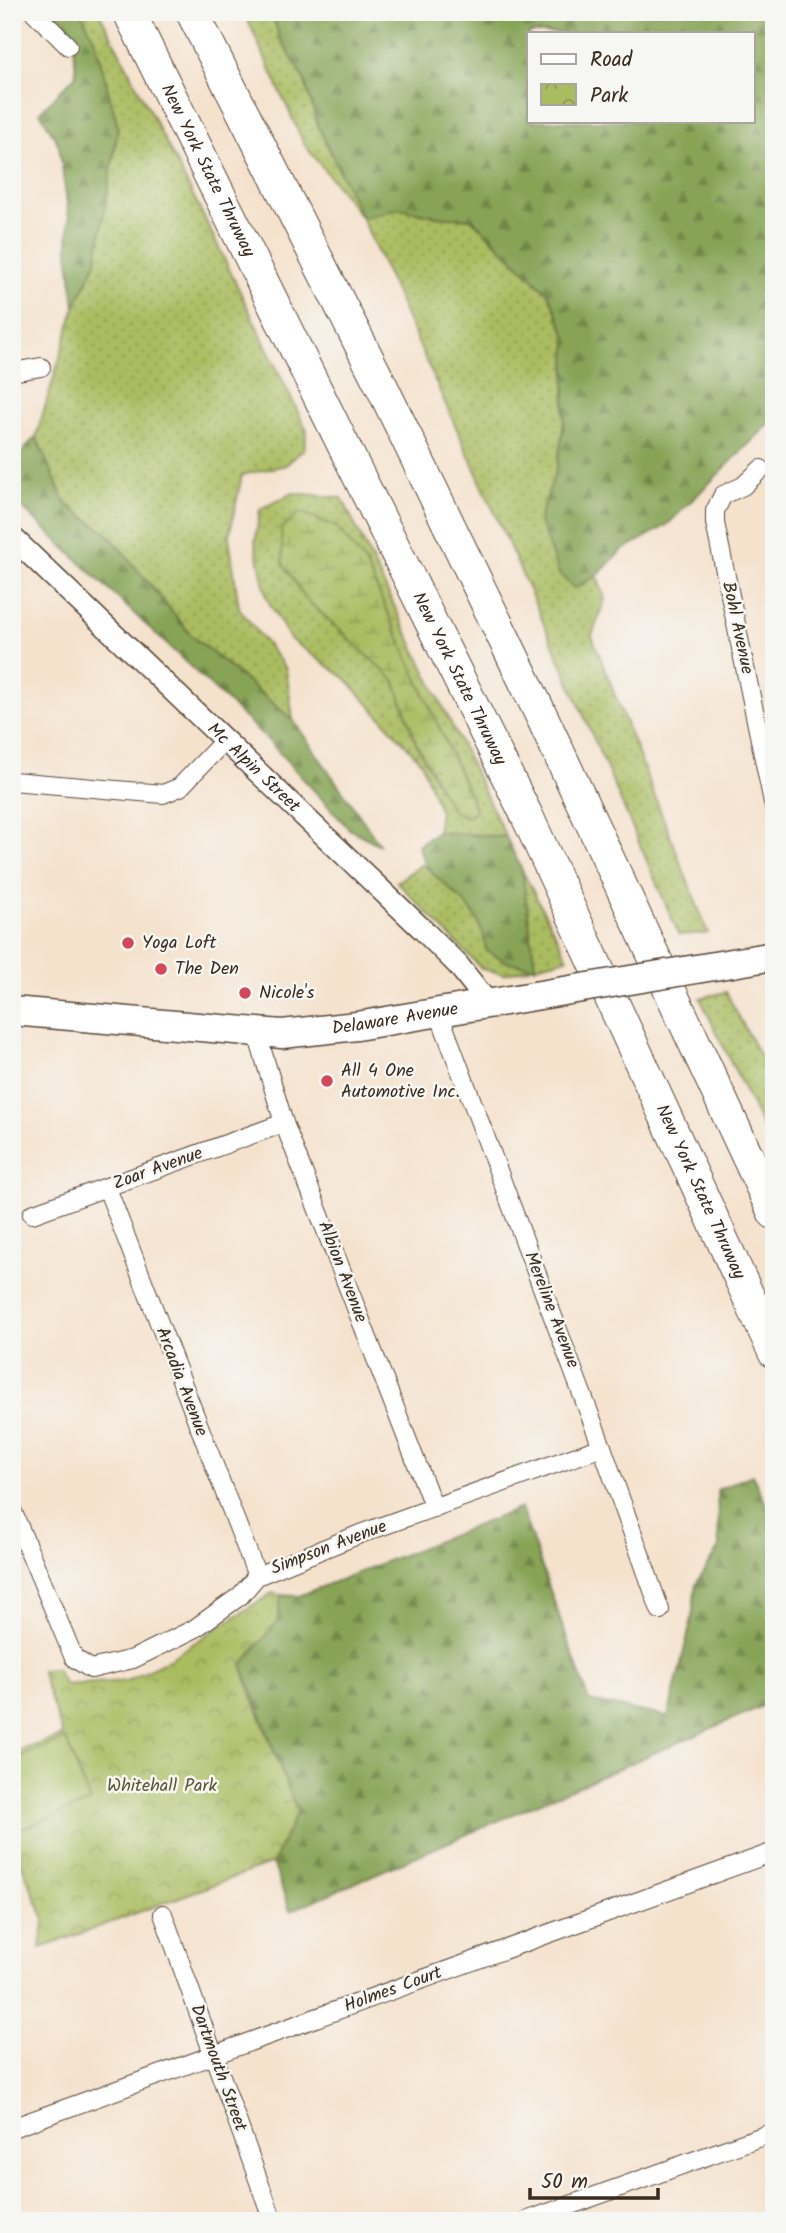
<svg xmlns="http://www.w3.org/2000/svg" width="786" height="2233" font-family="Kalam,sans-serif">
	<defs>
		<pattern id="grass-dots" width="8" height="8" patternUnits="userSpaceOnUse" patternTransform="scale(1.75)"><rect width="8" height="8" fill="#aabc60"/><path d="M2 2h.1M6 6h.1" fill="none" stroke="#8c994f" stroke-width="1.8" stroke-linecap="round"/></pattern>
		<pattern id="forest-firs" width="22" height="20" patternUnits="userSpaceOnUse" patternTransform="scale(1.75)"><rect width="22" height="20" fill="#87a456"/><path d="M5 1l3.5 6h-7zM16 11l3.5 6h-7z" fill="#708647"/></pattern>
		<pattern id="wetland-marsh" width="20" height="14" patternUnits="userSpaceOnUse" patternTransform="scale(1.75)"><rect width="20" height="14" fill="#aabc60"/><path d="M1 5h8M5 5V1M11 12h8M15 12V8" fill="none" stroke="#8c994f"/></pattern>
		<pattern id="park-crowns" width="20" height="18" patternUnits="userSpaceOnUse" patternTransform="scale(1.75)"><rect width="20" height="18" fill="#aabc60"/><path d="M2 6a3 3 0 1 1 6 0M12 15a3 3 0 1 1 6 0" fill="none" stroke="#8c994f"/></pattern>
	</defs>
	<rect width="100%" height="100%" fill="#f6f6f2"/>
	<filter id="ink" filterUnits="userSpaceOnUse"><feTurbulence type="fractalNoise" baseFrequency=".0143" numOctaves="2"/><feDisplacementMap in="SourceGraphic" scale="14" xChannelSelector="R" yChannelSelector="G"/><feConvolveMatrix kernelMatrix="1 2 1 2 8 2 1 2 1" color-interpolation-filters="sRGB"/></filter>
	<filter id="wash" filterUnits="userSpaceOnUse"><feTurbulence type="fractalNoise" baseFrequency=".00686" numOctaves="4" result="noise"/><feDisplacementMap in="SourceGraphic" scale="28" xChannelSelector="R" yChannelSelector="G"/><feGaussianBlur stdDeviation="1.57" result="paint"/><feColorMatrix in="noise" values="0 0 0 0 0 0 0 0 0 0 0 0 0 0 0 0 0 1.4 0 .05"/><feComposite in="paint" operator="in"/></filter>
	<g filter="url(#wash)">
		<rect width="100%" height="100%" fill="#f5e2cd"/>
		<g fill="url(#grass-dots)" stroke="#72733f" stroke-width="2" fill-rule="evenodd">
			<path d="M 81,12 L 99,12 L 204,217 L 307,431 L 304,449 L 286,465 L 242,475 L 229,537 L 239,608 L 286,669 L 293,720 L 191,635 L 109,535 L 65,503 L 36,437 L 75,307 L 96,262 L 118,127 L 95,41 Z"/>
			<path d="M 244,12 L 272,12 L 279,36 L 305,81 L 318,126 L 399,208 L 435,216 L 472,219 L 549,294 L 567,338 L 564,423 L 557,467 L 574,588 L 597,576 L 605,599 L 592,636 L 708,933 L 679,935 L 531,594 L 362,218 L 304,144 Z"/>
			<path d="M 293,493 L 342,498 L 506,837 L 437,832 L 440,812 L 421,762 L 346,679 L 290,639 L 267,599 L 255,543 L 260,509 ZM 366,564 L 476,810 L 466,817 L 417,745 L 395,681 L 306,599 Z"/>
			<path d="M 422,864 L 467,901 L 484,929 L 535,966 L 522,870 L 568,958 L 504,974 L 482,969 L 397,882 Z"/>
			<path d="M 726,992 L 774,1083 L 774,1151 L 700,998 Z"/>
		</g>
		<g fill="url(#forest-firs)" stroke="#61673a" stroke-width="2" fill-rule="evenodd">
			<path d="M 52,12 L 81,12 L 95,41 L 118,127 L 96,262 L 75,307 L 68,252 L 69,218 L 59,145 L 40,112 L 76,75 L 73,35 Z"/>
			<path d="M 272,12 L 774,12 L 774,419 L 667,525 L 621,551 L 597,576 L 574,588 L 559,574 L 539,520 L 557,467 L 564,423 L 567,338 L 549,294 L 472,219 L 435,216 L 399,208 L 362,218 L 318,126 L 305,81 L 279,36 ZM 529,33 L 753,33 L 753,121 L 529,121 Z"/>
			<path d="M 36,437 L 65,503 L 109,535 L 191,635 L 293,720 L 380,845 L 349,829 L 267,739 L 14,500 C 12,474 16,454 36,437 Z"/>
			<path d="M 437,832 L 506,837 L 522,870 L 535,967 L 507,962 L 486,950 C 480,891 429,891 418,845 Z"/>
			<path d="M 752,1475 L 774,1520 L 774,1701 L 290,1911 L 273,1863 L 297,1811 L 242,1664 L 278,1621 L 281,1595 L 299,1596 L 521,1508 L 589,1701 L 668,1717 L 692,1618 L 696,1584 L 719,1547 L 717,1490 Z"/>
		</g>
		<path fill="url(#wetland-marsh)" stroke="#72733f" stroke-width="2" d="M 300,512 L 337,527 L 366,564 L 476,810 L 465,817 L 451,809 L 417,745 L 395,681 L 306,599 L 283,564 L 281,529 Z"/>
		<path fill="url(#park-crowns)" stroke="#72733f" stroke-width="2" d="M 272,1593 L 281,1595 L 278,1621 L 242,1664 L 250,1691 L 297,1811 L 273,1863 L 41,1948 L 44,1920 L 12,1839 L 12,1753 L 63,1736 L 41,1670 L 56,1669 L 65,1685 L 126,1681 L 163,1663 Z"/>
		<path fill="#aabc60" stroke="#72733f" stroke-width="2" d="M 66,1739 L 90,1802 L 12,1832 L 12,1760 Z"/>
	</g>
	<g filter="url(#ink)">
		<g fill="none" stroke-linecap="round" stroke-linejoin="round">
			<defs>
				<g id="minor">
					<path d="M 34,12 L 68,46"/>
					<path d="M 12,372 L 41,367"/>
					<path d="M 761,469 L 743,486 L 723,495 L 715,511 L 715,523 L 774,807"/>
					<path d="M 12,781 L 163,794 L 180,787 L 225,740"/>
					<path d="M 438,1011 L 602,1447 L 660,1610"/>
					<path d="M 257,1034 L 284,1123 L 434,1508"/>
					<path d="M 107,1188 L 257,1576"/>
					<path d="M 32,1214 L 284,1123"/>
					<path d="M 12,1510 L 74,1658 L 91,1669 L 133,1659 L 194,1629 L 240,1596 L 257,1576 L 360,1534 L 602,1447"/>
					<path d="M 163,1914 L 273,2221"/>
					<path d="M 12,2128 L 774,1852"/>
					<path d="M 526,2221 L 774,2132"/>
				</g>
				<g id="tertiary">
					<path id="s1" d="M 12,537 L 421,928 L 458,965 L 488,1003"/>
				</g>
				<g id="primary">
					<path d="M 732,963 L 774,956"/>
					<path id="s2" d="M 12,1011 L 282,1034 L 357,1026 L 534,996"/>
				</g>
				<g id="motorway">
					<path id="s3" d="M 129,12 L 527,816 L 774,1352"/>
					<path d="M 192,12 L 382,387 L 543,719 L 774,1213"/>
				</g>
			</defs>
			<use href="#minor" stroke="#574638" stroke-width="20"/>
			<use href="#tertiary" stroke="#574638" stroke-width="24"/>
			<use href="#primary" stroke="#574638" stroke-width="31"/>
			<use href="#motorway" stroke="#574638" stroke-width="34"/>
			<use href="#minor" stroke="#fff" stroke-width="18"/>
			<use href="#tertiary" stroke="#fff" stroke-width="21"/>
			<use href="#primary" stroke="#fff" stroke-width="28"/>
			<use href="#motorway" stroke="#fff" stroke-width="32"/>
			<defs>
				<path id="primary-bridge" d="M 534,996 L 732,963"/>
			</defs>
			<use href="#primary-bridge" stroke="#574638" stroke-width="31" stroke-linecap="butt"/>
			<use href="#primary-bridge" stroke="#fff" stroke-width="28"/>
		</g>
	</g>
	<g fill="#d1495b" stroke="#f6f6f2" stroke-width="2.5">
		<circle cx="128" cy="943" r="7"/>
		<circle cx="161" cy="969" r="7"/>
		<circle cx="245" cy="993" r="7"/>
		<circle cx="327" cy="1081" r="7"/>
	</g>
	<g text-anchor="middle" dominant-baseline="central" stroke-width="5" stroke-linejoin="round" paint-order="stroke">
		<g font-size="18" fill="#3b2a1e" stroke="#f6f6f2">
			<text stroke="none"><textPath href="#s3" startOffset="177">New York State Thruway</textPath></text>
			<text transform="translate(737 628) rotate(78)">Bohl Avenue</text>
			<text stroke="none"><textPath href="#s3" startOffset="744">New York State Thruway</textPath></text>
			<text stroke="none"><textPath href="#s1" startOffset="334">Mc Alpin Street</textPath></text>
			<text stroke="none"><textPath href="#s2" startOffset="385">Delaware Avenue</textPath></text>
			<text transform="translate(158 1169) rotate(-20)">Zoar Avenue</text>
			<text stroke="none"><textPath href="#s3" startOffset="1311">New York State Thruway</textPath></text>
			<text transform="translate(342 1272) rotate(69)">Albion Avenue</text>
			<text transform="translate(551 1310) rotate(69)">Mereline Avenue</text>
			<text transform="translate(181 1382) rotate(69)">Arcadia Avenue</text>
			<text transform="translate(329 1548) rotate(-21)">Simpson Avenue</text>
			<text transform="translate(393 1990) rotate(-20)">Holmes Court</text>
			<text transform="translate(218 2068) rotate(70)">Dartmouth Street</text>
		</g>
		<g font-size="18" fill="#3b2a1e" stroke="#f6f6f2" text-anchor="start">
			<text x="142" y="943">Yoga Loft</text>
			<text x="175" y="969">The Den</text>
			<text x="259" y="993">Nicole's</text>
			<text x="341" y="1071">All 4 One<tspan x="341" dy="21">Automotive Inc.</tspan></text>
		</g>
		<g font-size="18" fill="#5c5632" stroke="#f6f6f2">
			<text x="162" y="1786">Whitehall Park</text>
		</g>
	</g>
	<rect width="786" height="2233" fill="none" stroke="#f6f6f2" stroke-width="42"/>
	<rect x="527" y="32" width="228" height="91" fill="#f6f6f2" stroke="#aba49d" stroke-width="2"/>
	<rect x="541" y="54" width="35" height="10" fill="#ffffff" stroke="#aba49d" stroke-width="2"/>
	<text x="590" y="66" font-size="21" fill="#3b2a1e">Road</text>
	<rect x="541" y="84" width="35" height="21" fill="url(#park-crowns)" stroke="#aba49d" stroke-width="2"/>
	<text x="590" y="102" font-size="21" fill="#3b2a1e">Park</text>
	<path d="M530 2188v10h128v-10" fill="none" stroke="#3b2a1e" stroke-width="3.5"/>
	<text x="541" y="2188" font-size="21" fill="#3b2a1e" stroke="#f6f6f2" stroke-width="5" paint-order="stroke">50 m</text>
</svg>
